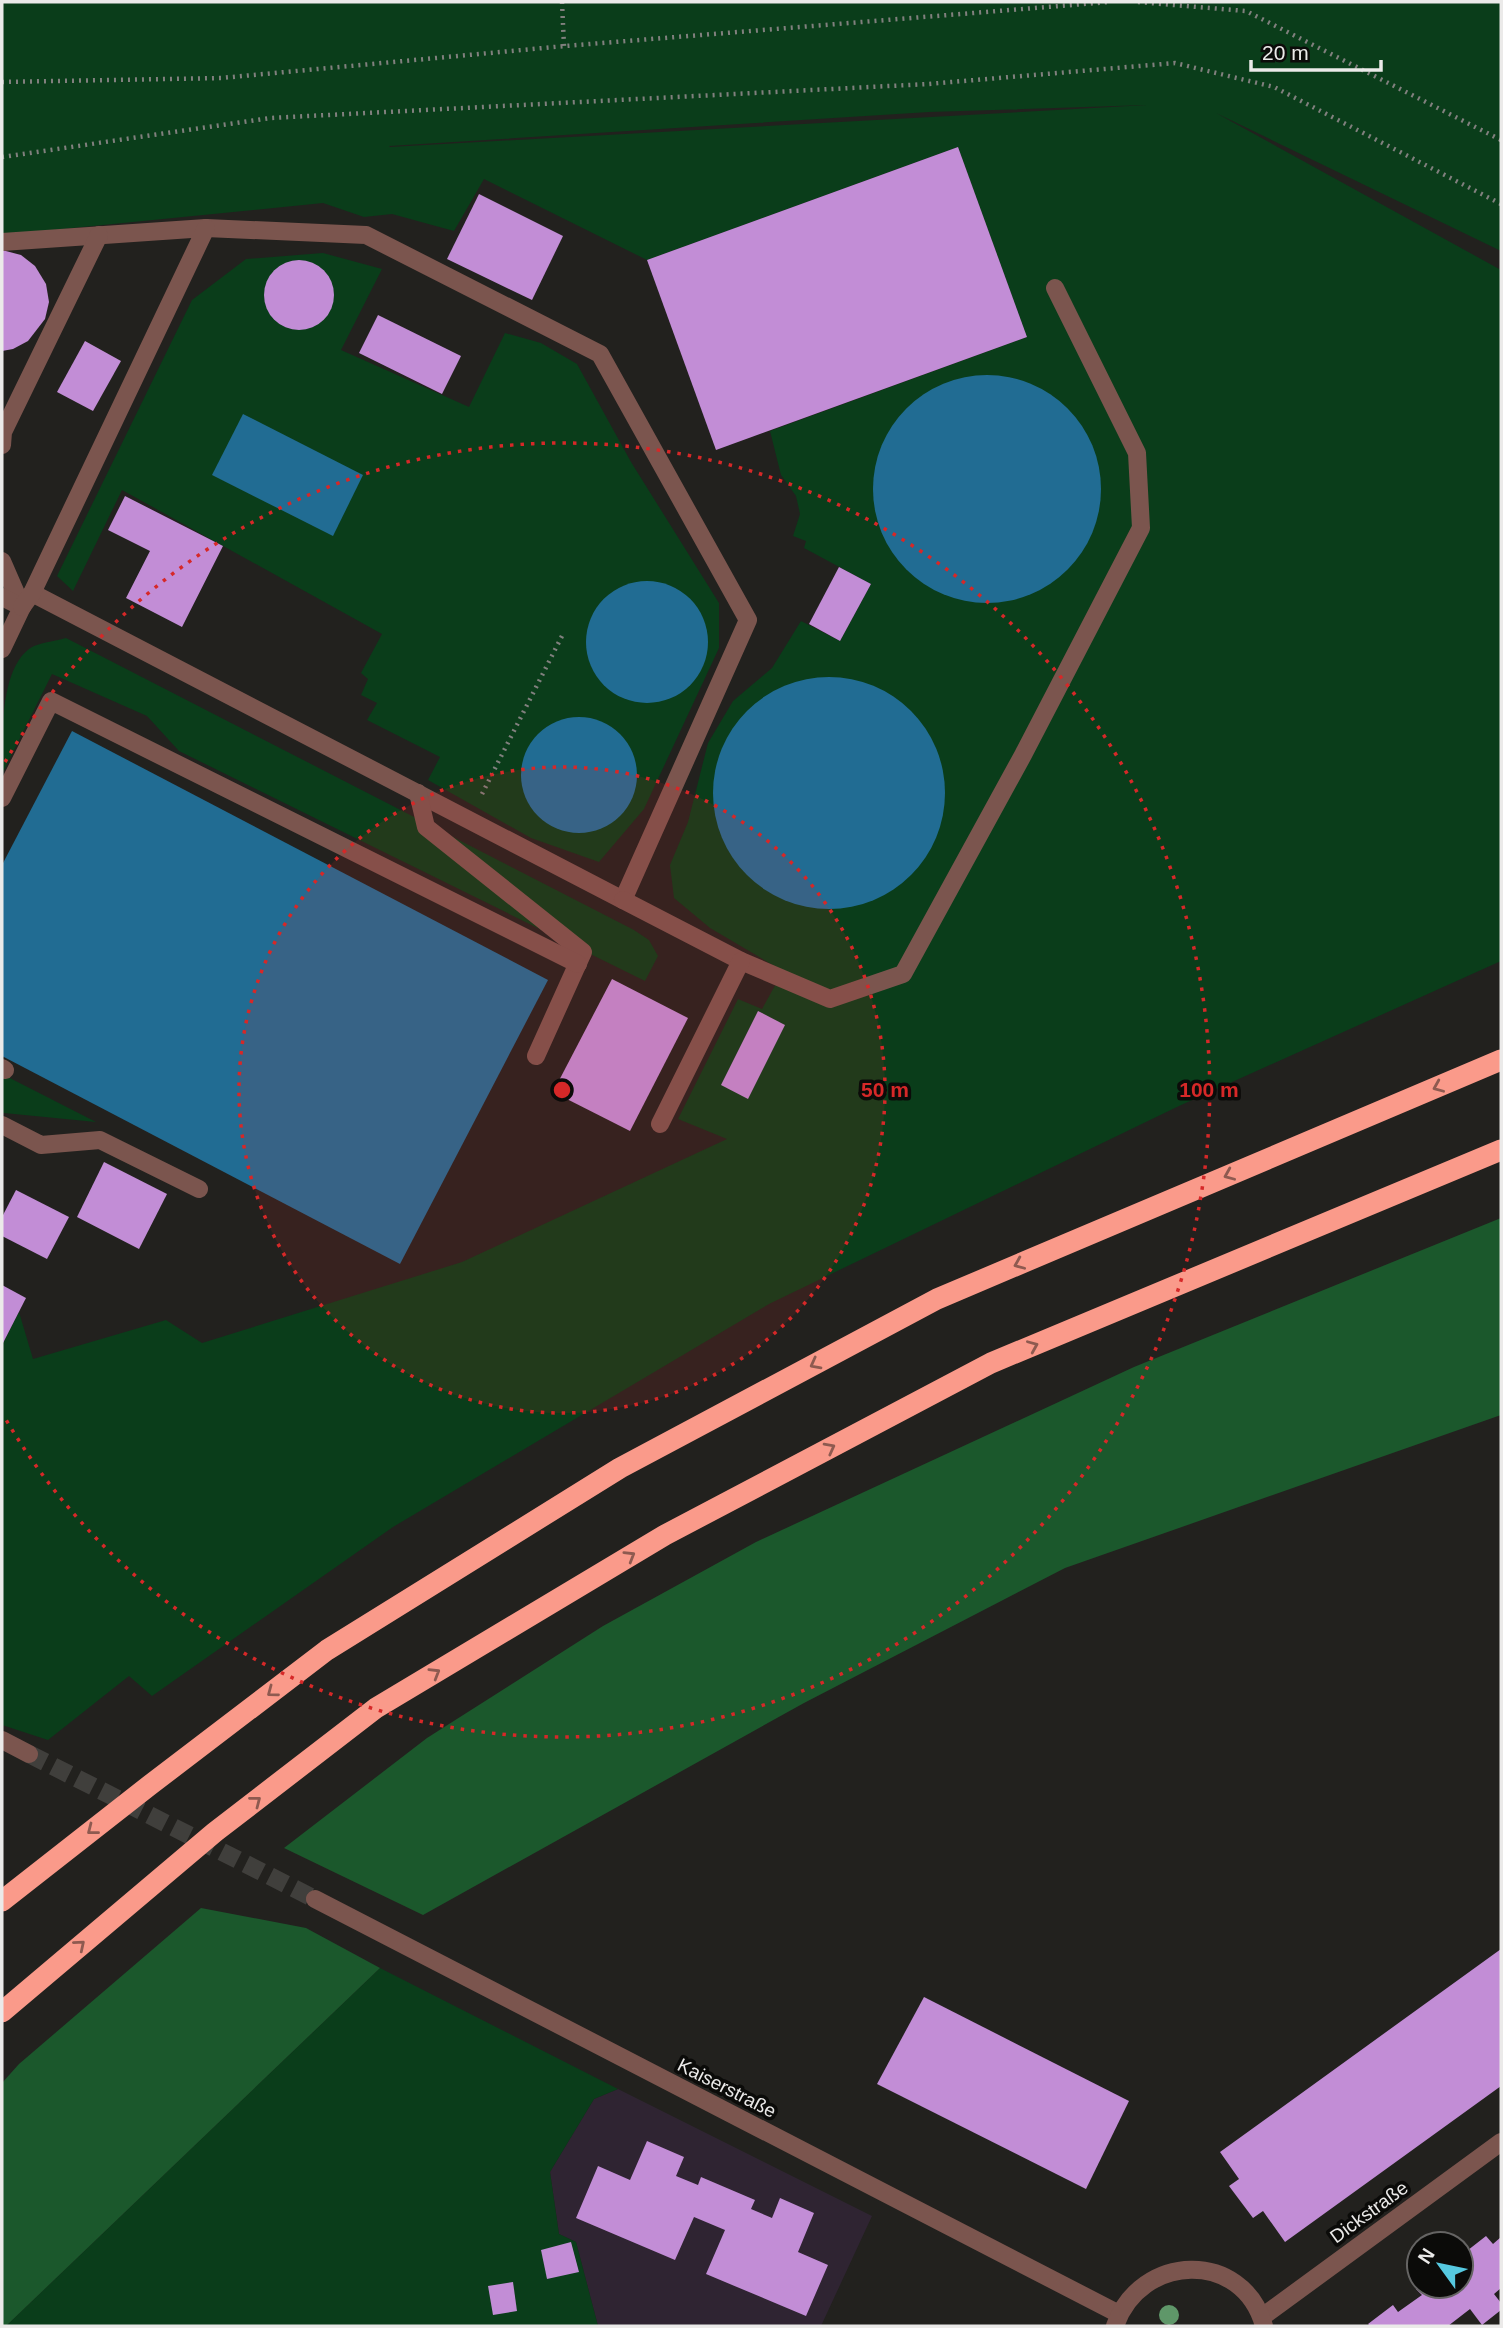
<svg xmlns="http://www.w3.org/2000/svg" width="1503" height="2328" font-family="Helvetica,sans-serif">
	<rect width="100%" height="100%" fill="#22211e"/>
	<path fill="#2f2432" d="M 618,2089 L 872,2216 L 821,2326 L 598,2326 L 576,2242 L 559,2234 L 550,2172 L 594,2099 Z"/>
	<g fill="#0a3d1a" fill-rule="evenodd">
		<path d="M 2,2 L 1501,2 L 1501,251 L 1216,113 L 1501,270 L 1501,961 L 1179,1106 L 769,1304 L 393,1527 L 152,1696 L 129,1676 L 48,1740 L 2,1725 L 2,1345 L 19,1312 L 33,1359 L 166,1320 L 202,1343 L 462,1262 L 727,1139 L 678,1119 L 738,999 L 762,1009 L 783,971 L 710,928 L 674,898 L 670,865 L 688,822 L 708,743 L 733,701 L 772,668 L 801,621 L 840,641 L 871,584 L 804,548 L 806,541 L 793,536 L 800,514 L 796,496 L 781,475 L 770,431 L 1027,337 L 958,147 L 647,260 L 484,179 L 454,231 L 392,214 L 364,217 L 323,203 L 2,235 ZM 1147,105 L 390,147 L 389,146 L 929,112 Z"/>
		<path d="M 323,253 L 382,269 L 341,350 L 469,407 L 505,333 L 541,343 L 577,364 L 631,462 L 719,603 L 719,648 L 644,809 L 599,862 L 531,838 L 428,780 L 440,757 L 367,720 L 377,703 L 361,695 L 368,679 L 361,673 L 382,634 L 122,490 L 73,591 L 57,576 L 192,300 L 246,259 Z"/>
		<path d="M 66,638 L 634,930 L 649,940 L 658,956 L 645,981 L 179,751 L 147,716 L 52,674 L 2,774 C 2,735 0,663 34,646 C 44,642 56,641 66,638 Z"/>
		<path d="M 2,1074 L 96,1122 L 4,1113 L 2,1112 Z"/>
		<path d="M 380,1968 L 618,2089 L 594,2099 L 550,2172 L 559,2234 L 576,2242 L 598,2326 L 6,2326 Z"/>
	</g>
	<g fill="#1b582c">
		<path d="M 1501,1218 L 1501,1415 L 1065,1568 L 804,1703 L 423,1915 L 284,1848 L 427,1738 L 603,1626 L 756,1542 L 1134,1367 Z"/>
		<path d="M 201,1908 L 306,1928 L 380,1968 L 6,2326 L 2,2326 L 2,2083 L 19,2064 Z"/>
	</g>
	<g fill="#216c93">
		<circle cx="987" cy="489" r="114"/>
		<path d="M 243,414 L 363,475 L 333,536 L 212,475 Z"/>
		<circle cx="647" cy="642" r="61"/>
		<circle cx="829" cy="793" r="116"/>
		<circle cx="579" cy="775" r="58"/>
		<path d="M 72,731 L 548,980 L 400,1264 L 2,1056 L 2,865 Z"/>
	</g>
	<g fill="#c28dd6">
		<path d="M 958,147 L 1027,337 L 716,450 L 647,260 Z"/>
		<path d="M 479,194 L 563,236 L 532,300 L 447,259 Z"/>
		<path d="M 2,250 L 21,255 L 35,266 L 46,284 L 49,302 L 45,319 L 28,341 L 13,349 L 2,351 Z"/>
		<circle cx="299" cy="295" r="35"/>
		<path d="M 378,315 L 461,356 L 442,394 L 359,353 Z"/>
		<path d="M 85,341 L 121,361 L 93,411 L 57,392 Z"/>
		<path d="M 125,496 L 223,546 L 182,627 L 126,598 L 150,551 L 108,530 Z"/>
		<path d="M 839,567 L 871,584 L 840,641 L 809,624 Z"/>
		<path d="M 612,979 L 688,1018 L 630,1131 L 553,1092 Z"/>
		<path d="M 758,1011 L 785,1025 L 748,1099 L 721,1085 Z"/>
		<path d="M 104,1162 L 167,1194 L 139,1249 L 77,1217 Z"/>
		<path d="M 16,1190 L 69,1217 L 47,1259 L 2,1236 L 2,1217 Z"/>
		<path d="M 2,1285 L 26,1298 L 2,1345 Z"/>
		<path d="M 1501,1949 L 1501,2086 L 1285,2242 L 1263,2211 L 1253,2218 L 1229,2186 L 1239,2179 L 1220,2152 Z"/>
		<path d="M 924,1997 L 1129,2101 L 1086,2189 L 877,2084 Z"/>
		<path d="M 647,2141 L 684,2157 L 676,2176 L 698,2185 L 701,2177 L 755,2200 L 751,2209 L 772,2218 L 780,2198 L 814,2213 L 798,2252 L 828,2265 L 806,2316 L 706,2274 L 725,2230 L 694,2217 L 675,2260 L 576,2218 L 598,2166 L 630,2180 Z"/>
		<path d="M 1486,2236 L 1493,2244 L 1501,2237 L 1501,2288 L 1494,2294 L 1501,2303 L 1501,2310 L 1482,2325 L 1470,2309 L 1448,2326 L 1370,2326 L 1368,2324 L 1393,2305 L 1398,2312 L 1422,2295 L 1416,2289 L 1420,2286 L 1461,2286 L 1461,2267 L 1469,2261 L 1463,2254 Z"/>
		<path d="M 571,2242 L 579,2272 L 547,2279 L 541,2250 Z"/>
		<path d="M 513,2282 L 517,2311 L 493,2315 L 488,2286 Z"/>
	</g>
	<g fill="none" stroke-linecap="round" stroke-linejoin="round">
		<path stroke="#403f3c" stroke-width="18" stroke-dasharray="18 9" stroke-linecap="butt" d="M 29,1754 L 315,1899"/>
		<g stroke="#81807e" stroke-width="4.5" stroke-dasharray="2 5" stroke-linecap="butt">
			<path d="M 562,2 L 564,46"/>
			<path d="M 1138,2 L 1246,11 L 1501,140"/>
			<path d="M 2,82 L 221,78 L 565,46 L 1109,2"/>
			<path d="M 2,157 L 270,118 L 928,84 L 1175,63 L 1274,87 L 1501,204"/>
			<path d="M 482,794 L 563,634"/>
		</g>
		<g stroke="#7b554e" stroke-width="18">
			<path d="M 2,242 L 206,228 L 366,235 L 600,354 L 748,620 L 623,900 L 32,593"/>
			<path d="M 2,445 L 3,432 L 99,235"/>
			<path d="M 2,561 L 22,607"/>
			<path d="M 2,597 L 22,607 L 2,649"/>
			<path d="M 22,607 L 32,593 L 206,228"/>
			<path d="M 418,793 L 426,827 L 583,952 L 536,1056"/>
			<path d="M 2,798 L 51,701 L 578,964"/>
			<path d="M 623,900 L 741,961 L 830,999 L 903,974 L 1023,755 L 1141,528 L 1137,453 L 1055,288"/>
			<path d="M 2,1068 L 5,1070"/>
			<path d="M 660,1124 L 741,961"/>
			<path d="M 2,1125 L 41,1145 L 100,1140 L 199,1189"/>
			<path d="M 2,1740 L 29,1754"/>
			<path d="M 315,1899 L 1119,2314"/>
			<path d="M 1262,2317 L 1501,2142"/>
			<path d="M 1115,2326 C 1140,2253 1243,2249 1264,2326"/>
		</g>
		<g stroke="#fa9a8a" stroke-width="21">
			<path d="M 2,1901 L 150,1785 L 327,1650 L 620,1468 L 937,1299 L 1501,1060"/>
			<path d="M 2,2012 L 215,1832 L 376,1708 L 665,1535 L 991,1363 L 1501,1150"/>
		</g>
	</g>
	<circle fill="#5f9769" cx="1169" cy="2315" r="10"/>
	<defs><path id="oneway-chevron" d="M-2-3.5L2.5 0L-2 3.5" fill="none" stroke-width="1.6" stroke-linecap="round" stroke-linejoin="round" transform="scale(1.75)"/></defs>
	<g stroke="#8e5a50">
		<use href="#oneway-chevron" transform="translate(1438 1087) rotate(157)"/>
		<use href="#oneway-chevron" transform="translate(1229 1175) rotate(157)"/>
		<use href="#oneway-chevron" transform="translate(1019 1264) rotate(157)"/>
		<use href="#oneway-chevron" transform="translate(1033 1346) rotate(-23)"/>
		<use href="#oneway-chevron" transform="translate(815 1364) rotate(152)"/>
		<use href="#oneway-chevron" transform="translate(830 1448) rotate(-28)"/>
		<use href="#oneway-chevron" transform="translate(630 1556) rotate(-31)"/>
		<use href="#oneway-chevron" transform="translate(435 1673) rotate(-31)"/>
		<use href="#oneway-chevron" transform="translate(272 1692) rotate(143)"/>
		<use href="#oneway-chevron" transform="translate(256 1801) rotate(-38)"/>
		<use href="#oneway-chevron" transform="translate(92 1830) rotate(142)"/>
		<use href="#oneway-chevron" transform="translate(80 1945) rotate(-40)"/>
	</g>
	<circle cx="562" cy="1090" r="323" fill="#d62828" fill-opacity=".12"/>
	<g fill="none" stroke="#d62828" stroke-width="3.5" stroke-dasharray="3.5 7">
		<circle cx="562" cy="1090" r="323"/>
		<path d="M5 762A647 647 0 1 1 5 1418"/>
	</g>
	<g text-anchor="middle" dominant-baseline="central" stroke-width="7" stroke-linejoin="round" paint-order="stroke">
		<g font-size="19" fill="#ebeae9" stroke="#0b0b09">
			<text transform="translate(727 2088) rotate(27)">Kaiserstraße</text>
			<text transform="translate(1369 2212) rotate(-36)">Dickstraße</text>
		</g>
	</g>
	<circle cx="562" cy="1090" r="10" fill="#d62828" stroke="#0b0b09" stroke-width="3.5"/>
	<g font-size="21" text-anchor="middle" font-weight="bold" fill="#d62828" stroke="#0b0b09" stroke-width="7" stroke-linejoin="round" paint-order="stroke">
		<text x="885" y="1097">50 m</text>
		<text x="1209" y="1097">100 m</text>
	</g>
	<rect width="1503" height="2328" fill="none" stroke="#ebeae9" stroke-width="7"/>
	<g transform="translate(1440 2265) rotate(303)"><circle r="33" fill="#0b0b09" stroke="#656463" stroke-width="2"/>
	<path d="M0-5L12 26L0 18L-12 26Z" fill="#56c9e0"/>
	<text y="-10" font-size="19" font-weight="bold" text-anchor="middle" fill="#ebeae9">N</text>
	</g>
	<path d="M1251 60v10h130v-10" fill="none" stroke="#ebeae9" stroke-width="3.5"/>
	<text x="1262" y="60" font-size="21" fill="#ebeae9" stroke="#0b0b09" stroke-width="5" paint-order="stroke">20 m</text>
</svg>
